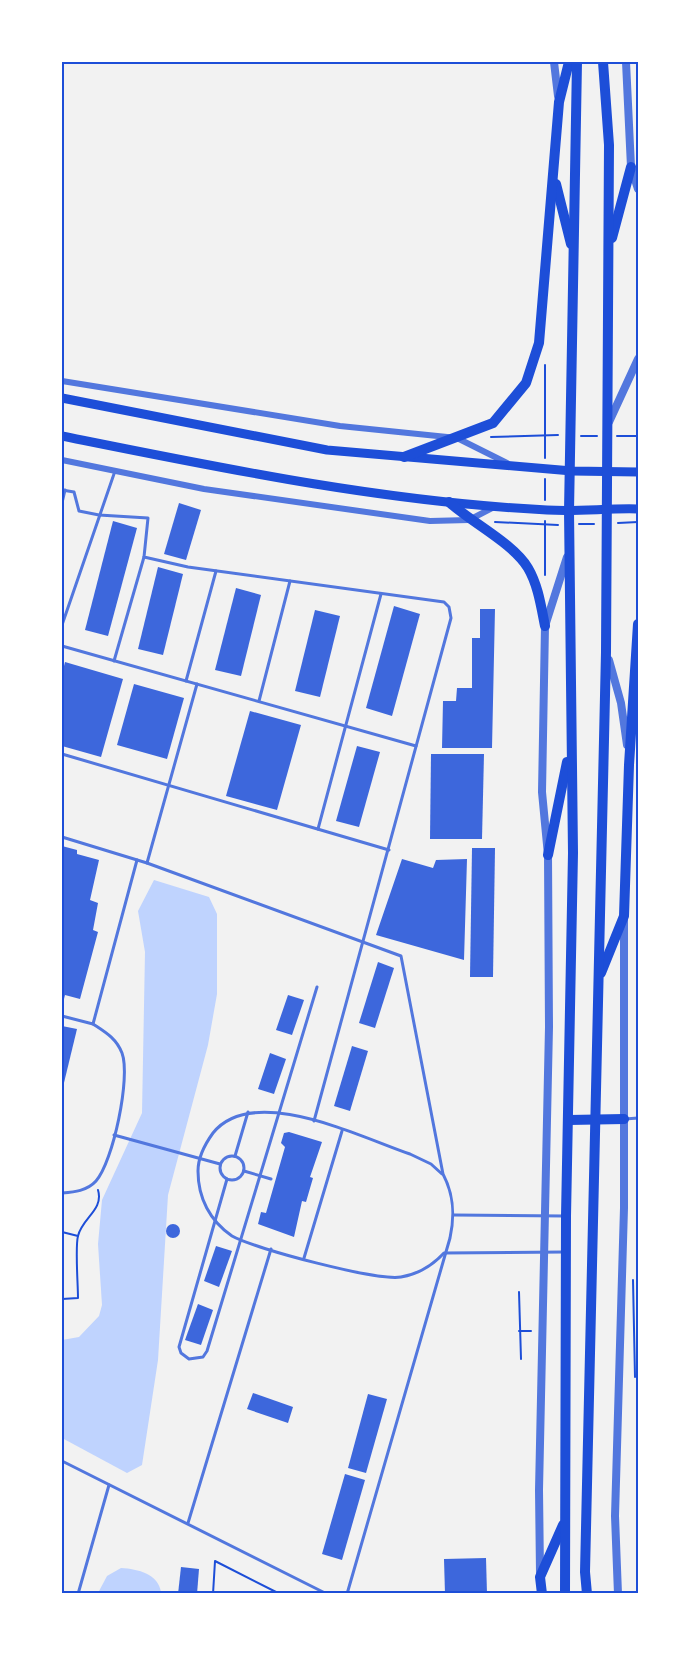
<svg xmlns="http://www.w3.org/2000/svg" width="700" height="1655" font-family="Mulish,sans-serif">
	<rect width="100%" height="100%" fill="#f2f2f2"/>
	<g fill="#bfd3fe">
		<path d="M 154,880 L 209,897 L 217,914 L 217,994 L 208,1045 L 168,1195 L 158,1360 L 142,1465 L 127,1473 L 62,1438 L 62,1340 L 79,1337 L 99,1316 L 102,1305 L 98,1244 L 102,1200 L 142,1113 L 145,952 L 138,911 Z"/>
		<path d="M 121,1568 C 138,1569 159,1574 161,1593 L 98,1593 L 107,1576 Z"/>
	</g>
	<g fill="#3d67dc">
		<path d="M 179,503 L 201,510 L 186,560 L 164,554 Z"/>
		<path d="M 113,521 L 137,528 L 108,636 L 85,630 Z"/>
		<path d="M 158,567 L 183,574 L 163,655 L 138,649 Z"/>
		<path d="M 236,588 L 261,595 L 241,676 L 215,670 Z"/>
		<path d="M 394,606 L 420,614 L 392,716 L 366,708 Z"/>
		<path d="M 480,609 L 495,609 L 492,748 L 442,748 L 443,701 L 456,701 L 457,688 L 472,688 L 472,638 L 480,638 Z"/>
		<path d="M 315,610 L 340,616 L 320,697 L 295,691 Z"/>
		<path d="M 65,662 L 123,679 L 101,757 L 62,746 L 62,674 Z"/>
		<path d="M 134,684 L 184,698 L 167,759 L 117,745 Z"/>
		<path d="M 250,711 L 301,725 L 277,810 L 226,796 Z"/>
		<path d="M 357,746 L 380,752 L 359,827 L 336,821 Z"/>
		<path d="M 431,754 L 484,754 L 482,839 L 430,839 Z"/>
		<path d="M 62,846 L 77,850 L 77,854 L 99,860 L 90,900 L 98,903 L 93,930 L 98,932 L 80,999 L 65,995 L 64,999 L 62,998 Z"/>
		<path d="M 472,848 L 495,848 L 493,977 L 470,977 Z"/>
		<path d="M 402,859 L 433,868 L 436,860 L 467,859 L 464,960 L 376,935 Z"/>
		<path d="M 378,962 L 394,968 L 375,1028 L 359,1023 Z"/>
		<path d="M 288,995 L 304,1000 L 292,1035 L 276,1030 Z"/>
		<path d="M 62,1026 L 77,1029 L 62,1091 Z"/>
		<path d="M 352,1046 L 368,1051 L 350,1111 L 334,1106 Z"/>
		<path d="M 270,1053 L 286,1059 L 274,1094 L 258,1089 Z"/>
		<path d="M 289,1132 L 322,1142 L 310,1177 L 313,1178 L 306,1202 L 302,1201 L 294,1237 L 258,1224 L 261,1212 L 266,1213 L 285,1147 L 281,1143 L 284,1133 Z"/>
		<circle cx="173" cy="1231" r="7"/>
		<path d="M 216,1246 L 232,1251 L 219,1287 L 204,1281 Z"/>
		<path d="M 198,1304 L 213,1310 L 201,1345 L 185,1340 Z"/>
		<path d="M 253,1393 L 293,1407 L 288,1423 L 247,1409 Z"/>
		<path d="M 368,1394 L 387,1399 L 366,1473 L 348,1468 Z"/>
		<path d="M 345,1474 L 365,1480 L 342,1560 L 322,1554 Z"/>
		<path d="M 486,1558 L 487,1594 L 445,1594 L 444,1559 Z"/>
		<path d="M 181,1567 L 199,1569 L 197,1594 L 178,1594 Z"/>
	</g>
	<g fill="none" stroke-linecap="round" stroke-linejoin="round">
		<g stroke="#1d4ed8" stroke-width="2">
			<path d="M 581,436 L 597,436"/>
			<path d="M 617,436 L 638,436"/>
			<path d="M 491,437 L 558,435"/>
			<path d="M 545,458 L 545,365"/>
			<path d="M 545,500 L 545,479"/>
			<path d="M 545,521 L 545,575"/>
			<path d="M 495,522 L 558,525"/>
			<path d="M 618,523 L 638,522"/>
			<path d="M 579,524 L 594,524"/>
			<path d="M 62,1232 L 78,1236"/>
			<path d="M 633,1280 L 635,1377"/>
			<path d="M 519,1292 L 521,1359"/>
			<path d="M 62,1299 L 78,1298 C 78,1284 75,1247 78,1236 C 82,1218 104,1210 98,1190"/>
			<path d="M 519,1331 L 531,1331"/>
			<path d="M 213,1594 L 215,1561 L 280,1594"/>
		</g>
		<g stroke="#5277de" stroke-width="3">
			<path d="M 62,490 L 74,492 L 79,511 L 99,515 L 148,518 L 144,557 L 188,567 L 444,602 L 449,607 L 451,618 L 314,1121"/>
			<path d="M 62,503 L 65,490"/>
			<path d="M 62,625 L 115,471"/>
			<path d="M 62,646 L 416,746"/>
			<path d="M 114,661 L 144,557"/>
			<path d="M 186,681 L 216,571"/>
			<path d="M 259,701 L 290,581"/>
			<path d="M 62,754 L 389,850"/>
			<path d="M 318,829 L 381,594"/>
			<path d="M 62,837 L 147,863 L 401,956 L 443,1174 C 454,1195 455,1215 450,1238 L 347,1594"/>
			<path d="M 147,863 L 197,684"/>
			<path d="M 62,1016 L 93,1024 L 137,860"/>
			<path d="M 625,1119 L 638,1118"/>
			<path d="M 114,1135 L 220,1164"/>
			<circle cx="232" cy="1168" r="12"/>
			<path d="M 235,1156 L 248,1112"/>
			<path d="M 244,1171 L 271,1179"/>
			<path d="M 442,1174 L 431,1164 L 410,1154 C 360,1137 253,1083 213,1133 C 205,1144 198,1157 198,1171 C 198,1198 210,1221 232,1236 C 255,1249 377,1281 401,1277 C 419,1274 432,1266 444,1253 L 564,1252"/>
			<path d="M 227,1179 L 179,1347 L 181,1353 L 189,1359 L 203,1357 L 207,1351 L 317,987"/>
			<path d="M 62,1193 C 74,1192 87,1191 96,1181 C 113,1162 131,1077 122,1053 C 116,1038 105,1032 93,1024"/>
			<path d="M 454,1215 L 564,1216"/>
			<path d="M 304,1258 L 342,1131"/>
			<path d="M 62,1461 L 327,1594"/>
			<path d="M 188,1523 L 271,1249"/>
			<path d="M 78,1594 L 109,1485"/>
		</g>
		<g stroke="#5277de" stroke-width="6">
			<path d="M 62,381 L 340,426 L 457,438 L 507,463"/>
			<path d="M 62,460 L 204,489 L 430,521 L 469,520 L 494,507"/>
		</g>
		<g stroke="#5277de" stroke-width="8">
			<path d="M 554,62 L 558,96"/>
			<path d="M 626,62 L 631,167 L 638,189"/>
			<path d="M 609,422 L 638,359"/>
			<path d="M 609,660 L 621,703 L 627,745"/>
			<path d="M 540,1573 L 539,1490 L 549,1027 L 548,855 L 542,792 L 545,626 L 567,557"/>
			<path d="M 618,1594 L 615,1516 L 624,1208 L 624,920"/>
		</g>
		<g stroke="#1d4ed8" stroke-width="9">
			<path d="M 62,398 L 327,450 L 572,471 L 638,472"/>
			<path d="M 62,436 C 221,468 384,502 547,510 C 578,512 608,508 638,509"/>
		</g>
		<g stroke="#1d4ed8" stroke-width="10">
			<path d="M 556,184 L 571,244"/>
			<path d="M 612,238 L 631,167"/>
			<path d="M 404,457 L 493,423 L 526,383 L 539,343 L 559,102 L 569,62"/>
			<path d="M 449,502 C 472,523 513,543 528,568 C 538,585 541,606 545,626"/>
			<path d="M 548,855 L 567,762"/>
			<path d="M 601,973 L 624,916 L 629,765 L 638,624"/>
			<path d="M 569,1120 L 624,1119"/>
			<path d="M 542,1594 L 540,1577 L 563,1525"/>
			<path d="M 565,1594 L 566,1216 L 573,853 L 569,511 L 577,62"/>
			<path d="M 587,1594 L 585,1572 L 606,652 L 609,145 L 603,62"/>
		</g>
	</g>
	<rect width="700" height="1655" fill="none" stroke="#ffffff" stroke-width="126"/>
	<rect x="63" y="63" width="574" height="1529" fill="none" stroke="#1d4ed8" stroke-width="2"/>
</svg>
